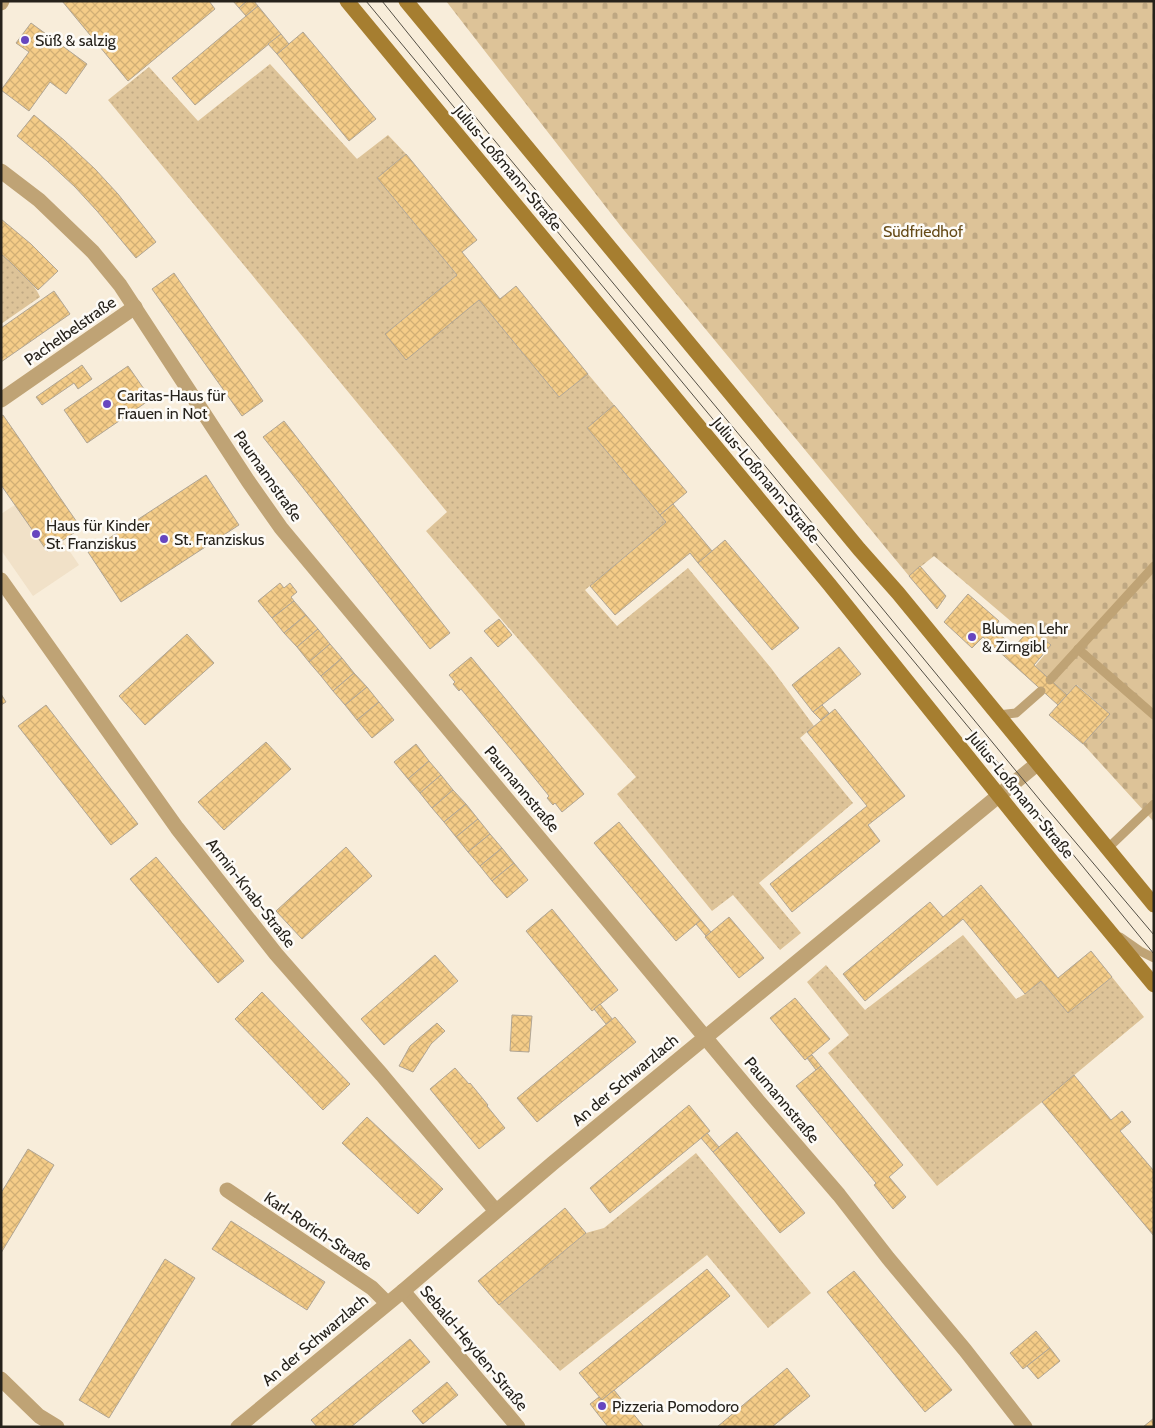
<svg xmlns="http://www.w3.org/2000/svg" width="1155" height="1428" font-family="Cabin,sans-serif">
	<defs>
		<pattern id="green-dots" width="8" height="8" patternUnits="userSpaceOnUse" patternTransform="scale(1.25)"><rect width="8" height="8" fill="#ddc398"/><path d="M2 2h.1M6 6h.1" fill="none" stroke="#bea782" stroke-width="1.8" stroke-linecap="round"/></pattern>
		<pattern id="cemetery-stones" width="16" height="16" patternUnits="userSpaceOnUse" patternTransform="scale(1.25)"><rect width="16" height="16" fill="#ddc398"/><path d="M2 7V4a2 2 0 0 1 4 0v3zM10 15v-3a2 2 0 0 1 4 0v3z" fill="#bea782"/></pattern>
		<pattern id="building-cross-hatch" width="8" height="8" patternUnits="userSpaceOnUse" patternTransform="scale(1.25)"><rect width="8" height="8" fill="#f4cc88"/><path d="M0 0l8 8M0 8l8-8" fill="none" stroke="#d1af75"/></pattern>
	</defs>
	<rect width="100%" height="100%" fill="#f8edda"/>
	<path fill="#f1e1c8" d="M 48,483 L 62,540 L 79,565 L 33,596 L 1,550 L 1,514 Z"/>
	<g fill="url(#green-dots)">
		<path d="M 270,64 L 357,159 L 388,135 L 406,154 L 377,178 L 457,275 L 385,334 L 479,300 L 559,397 L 588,374 L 614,405 L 587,428 L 666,522 L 585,590 L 617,626 L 688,568 L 771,668 L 814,726 L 800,738 L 853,803 L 759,883 L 801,933 L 780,950 L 733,895 L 712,911 L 617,794 L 636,777 L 426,531 L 447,512 L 108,100 L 149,67 L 198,121 Z"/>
		<path d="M 1,254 C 14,265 34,282 40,297 L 1,324 Z"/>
		<path d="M 963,935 L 1016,999 L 1025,994 L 1041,981 L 1068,1013 L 1112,977 L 1144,1017 L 1042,1102 L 937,1186 L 828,1053 L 849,1035 L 807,982 L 826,965 L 865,1010 Z"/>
		<path d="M 696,1153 L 811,1293 L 768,1328 L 707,1255 L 560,1371 L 499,1305 L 586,1233 L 604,1228 Z"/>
	</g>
	<path fill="url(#cemetery-stones)" d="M 446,1 L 1154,1 L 1154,822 L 1083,744 L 1109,713 L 1077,685 L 1062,699 L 1030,672 L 1047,652 L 934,556 L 909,576 L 623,229 Z"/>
	<g fill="url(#building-cross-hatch)" stroke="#b0a594">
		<path d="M 62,1 L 209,1 L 215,9 L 128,81 Z"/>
		<path d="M 233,1 L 247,1 L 239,8 Z"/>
		<path d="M 247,1 L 254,1 L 258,6 L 246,16 L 239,8 Z"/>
		<path d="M 258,6 L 281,34 L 195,105 L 172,78 Z"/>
		<path d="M 31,23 L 87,64 L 66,94 L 50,82 L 29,111 L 1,90 L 29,52 L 16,43 Z"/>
		<path d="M 303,32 L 376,119 L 349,141 L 277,54 Z"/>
		<path d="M 281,34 L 289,44 L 277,54 L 268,44 Z"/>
		<path d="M 34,115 L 64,140 L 95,169 L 118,194 L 156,242 L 136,258 L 97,211 L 75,187 L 47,161 L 17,136 Z"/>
		<path d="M 406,154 L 477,240 L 462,252 L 500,299 L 516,286 L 588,374 L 559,397 L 479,300 L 406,360 L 385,334 L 457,275 L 377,178 Z"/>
		<path d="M 1,219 L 31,244 L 58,271 L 38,290 L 11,263 L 1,254 Z"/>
		<path d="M 174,273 L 263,401 L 242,416 L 152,289 Z"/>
		<path d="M 54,291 L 70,314 L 1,362 L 1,328 Z"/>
		<path d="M 82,365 L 92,379 L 78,389 L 74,383 L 42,405 L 36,397 Z"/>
		<path d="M 128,366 L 151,399 L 87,443 L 64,410 Z"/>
		<path d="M 614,405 L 687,492 L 660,515 L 587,428 Z"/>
		<path d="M 3,415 L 81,528 L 47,551 L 1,485 L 1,416 Z"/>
		<path d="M 284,421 L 450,633 L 430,649 L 263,437 Z"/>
		<path d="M 206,475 L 239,525 L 121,602 L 88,552 Z"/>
		<path d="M 673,504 L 712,551 L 698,563 L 690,553 L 615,615 L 590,586 L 666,522 L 660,515 Z"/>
		<path d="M 725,540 L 799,628 L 772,650 L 698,563 Z"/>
		<path d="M 920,566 L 946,596 L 937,609 L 909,576 Z"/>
		<path d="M 280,583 L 284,588 L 290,583 L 297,592 L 291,597 L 294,601 L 272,618 L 258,601 Z"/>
		<path d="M 968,594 L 999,621 L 994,629 L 1014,647 L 1031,628 L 1051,645 L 1034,665 L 1067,695 L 1058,705 L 983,637 L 972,648 L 944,622 Z"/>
		<path d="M 294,601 L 306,615 L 284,633 L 272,618 Z"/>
		<path d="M 306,615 L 318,629 L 297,647 L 284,633 Z"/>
		<path d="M 499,619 L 512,635 L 498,647 L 484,631 Z"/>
		<path d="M 318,629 L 330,644 L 309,662 L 297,647 Z"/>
		<path d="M 187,634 L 214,663 L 145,725 L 119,696 Z"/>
		<path d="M 330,644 L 342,658 L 321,676 L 309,662 Z"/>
		<path d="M 839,647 L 861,674 L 813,712 L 792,685 Z"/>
		<path d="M 471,657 L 584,794 L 562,812 L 555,803 L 553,805 L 547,798 L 549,796 L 520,760 L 461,689 L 459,691 L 453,684 L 455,682 L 449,675 Z"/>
		<path d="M 342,658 L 354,673 L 333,691 L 321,676 Z"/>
		<path d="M 354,673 L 367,687 L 345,705 L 333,691 Z"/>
		<path d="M 1076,685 L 1110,714 L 1083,744 L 1049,715 Z"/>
		<path d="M 367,687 L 379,702 L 357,720 L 345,705 Z"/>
		<path d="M 1,694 L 6,702 L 1,705 Z"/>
		<path d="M 379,702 L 394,720 L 372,738 L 357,720 Z"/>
		<path d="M 46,705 L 138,824 L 111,845 L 18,726 Z"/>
		<path d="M 822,705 L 829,713 L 821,720 L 813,712 Z"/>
		<path d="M 835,709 L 905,796 L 868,825 L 880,841 L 792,912 L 770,884 L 867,806 L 807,732 Z"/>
		<path d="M 266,742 L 291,769 L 224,830 L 198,802 Z"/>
		<path d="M 416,744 L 429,761 L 408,779 L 394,762 Z"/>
		<path d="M 429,761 L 441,775 L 420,793 L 408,779 Z"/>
		<path d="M 441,775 L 453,790 L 432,808 L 420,793 Z"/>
		<path d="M 453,790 L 466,804 L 444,822 L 432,808 Z"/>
		<path d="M 466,804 L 478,819 L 456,837 L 444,822 Z"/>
		<path d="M 478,819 L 490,834 L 468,852 L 456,837 Z"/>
		<path d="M 619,822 L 701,920 L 676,941 L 594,843 Z"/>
		<path d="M 490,834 L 502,848 L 480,866 L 468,852 Z"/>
		<path d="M 346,847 L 372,876 L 302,939 L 276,911 Z"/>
		<path d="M 502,848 L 514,863 L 492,881 L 480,866 Z"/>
		<path d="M 156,857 L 244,961 L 218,983 L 130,879 Z"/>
		<path d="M 514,863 L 528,880 L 507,898 L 492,881 Z"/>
		<path d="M 981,885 L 1058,978 L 1091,951 L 1112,977 L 1068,1013 L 1041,981 L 1025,994 L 963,919 L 865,1001 L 843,974 L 930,902 L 943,917 Z"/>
		<path d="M 552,909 L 618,990 L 592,1011 L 526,931 Z"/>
		<path d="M 729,917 L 764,958 L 739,978 L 705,937 Z"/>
		<path d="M 701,920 L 711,932 L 706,936 L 696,924 Z"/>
		<path d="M 435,955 L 458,981 L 384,1045 L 361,1019 Z"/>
		<path d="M 262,992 L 350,1084 L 323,1110 L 235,1019 Z"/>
		<path d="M 795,998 L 830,1039 L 805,1060 L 770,1018 Z"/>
		<path d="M 600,1004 L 613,1020 L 606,1024 L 594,1009 Z"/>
		<path d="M 512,1015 L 532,1016 L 529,1052 L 510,1051 Z"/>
		<path d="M 615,1017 L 636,1042 L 537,1122 L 517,1098 Z"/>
		<path d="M 437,1023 L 445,1031 L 431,1044 L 413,1072 L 399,1066 L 410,1046 Z"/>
		<path d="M 812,1055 L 821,1066 L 816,1070 L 807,1058 Z"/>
		<path d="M 821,1066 L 903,1165 L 889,1177 L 906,1197 L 893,1209 L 874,1185 L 876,1183 L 796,1086 Z"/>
		<path d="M 455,1068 L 469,1084 L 470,1083 L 488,1105 L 487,1106 L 505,1128 L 479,1149 L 430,1089 Z"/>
		<path d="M 1074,1075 L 1111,1120 L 1122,1111 L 1131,1122 L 1120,1131 L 1154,1171 L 1154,1236 L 1042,1102 Z"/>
		<path d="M 689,1105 L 710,1131 L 610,1213 L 590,1188 Z"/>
		<path d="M 367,1117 L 443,1189 L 418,1214 L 342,1143 Z"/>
		<path d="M 737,1132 L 805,1213 L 780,1233 L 713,1152 Z"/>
		<path d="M 707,1133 L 719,1147 L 713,1152 L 701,1138 Z"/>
		<path d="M 28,1149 L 54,1165 L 1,1253 L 1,1193 Z"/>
		<path d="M 565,1208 L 586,1233 L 499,1305 L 478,1281 Z"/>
		<path d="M 231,1221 L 325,1282 L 307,1310 L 212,1249 Z"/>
		<path d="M 165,1259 L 195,1278 L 109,1418 L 79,1400 Z"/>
		<path d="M 707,1269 L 730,1296 L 602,1400 L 579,1373 Z"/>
		<path d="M 854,1271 L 952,1390 L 925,1412 L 827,1292 Z"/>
		<path d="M 1036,1331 L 1050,1348 L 1023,1369 L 1010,1353 Z"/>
		<path d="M 410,1339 L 430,1362 L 351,1427 L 317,1427 L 311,1420 Z"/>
		<path d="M 1050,1348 L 1060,1361 L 1038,1379 L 1027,1366 Z"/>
		<path d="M 787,1368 L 810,1396 L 772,1427 L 717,1427 Z"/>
		<path d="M 447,1382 L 458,1395 L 423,1424 L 412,1411 Z"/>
		<path d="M 614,1390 L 644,1427 L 608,1427 L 590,1404 L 599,1397 L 602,1400 Z"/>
		<path d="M 1154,1418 L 1154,1427 L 1143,1427 Z"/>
	</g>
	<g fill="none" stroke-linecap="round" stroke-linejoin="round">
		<g stroke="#bfa375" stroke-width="9">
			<path d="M 1078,649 L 1154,715"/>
			<path d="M 1050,680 L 1154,566"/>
			<path d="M 998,715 L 1016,713 L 1041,691"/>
			<path d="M 1107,849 L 1154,804"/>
			<path d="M 1120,937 L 1140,951 L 1154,958"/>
		</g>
		<g stroke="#bfa375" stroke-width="15">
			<path d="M 1,3 L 2,1"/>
			<path d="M 1,171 L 39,200 L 93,252 L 120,285 L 248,481 L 281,528 L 759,1102 L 839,1195 L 888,1258 L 965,1350 L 1025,1427"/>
			<path d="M 1,400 L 135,307"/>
			<path d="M 1,580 L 177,828 L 276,954 L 382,1075 L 495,1210"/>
			<path d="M 227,1190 L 372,1288 L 387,1303"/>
			<path d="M 403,1291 L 518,1427"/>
			<path d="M 1,1379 L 39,1416 L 57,1427"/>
			<path d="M 238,1427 L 403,1291 L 553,1163 L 1037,764"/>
		</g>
		<g stroke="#a67e30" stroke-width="15">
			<path d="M 347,1 L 829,584 L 1053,863 L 1154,985"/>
			<path d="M 406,1 L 859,549 L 898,593 L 1154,905"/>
		</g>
		<g stroke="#544f45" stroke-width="1">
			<path d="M 366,1 L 1014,782 L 1154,954"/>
			<path d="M 382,1 L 490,135 L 771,473 L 1044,805 L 1154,935"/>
		</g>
	</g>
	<g fill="#6746bf" stroke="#fdfbf7" stroke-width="2">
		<circle cx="25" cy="40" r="5"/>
		<circle cx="107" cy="404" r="5"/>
		<circle cx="36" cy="534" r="5"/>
		<circle cx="164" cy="539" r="5"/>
		<circle cx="972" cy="637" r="5"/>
		<circle cx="602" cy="1406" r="5"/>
	</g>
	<g text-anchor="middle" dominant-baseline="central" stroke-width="5" stroke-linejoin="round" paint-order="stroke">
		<g font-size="16" fill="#26221b" stroke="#fdfbf7" text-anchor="start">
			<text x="35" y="40">Süß &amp; salzig</text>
			<text x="117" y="395">Caritas-Haus für<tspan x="117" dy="18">Frauen in Not</tspan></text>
			<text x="46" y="525">Haus für Kinder<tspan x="46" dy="18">St. Franziskus</tspan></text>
			<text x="174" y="539">St. Franziskus</text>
			<text x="982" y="628">Blumen Lehr<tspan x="982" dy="18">&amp; Zirngibl</tspan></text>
			<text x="612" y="1406">Pizzeria Pomodoro</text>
		</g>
		<g font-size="16" fill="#26221b" stroke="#fdfbf7">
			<text transform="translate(508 168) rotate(50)">Julius-Loßmann-Straße</text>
			<text transform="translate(70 331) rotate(-35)">Pachelbelstraße</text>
			<text transform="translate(268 476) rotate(55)">Paumannstraße</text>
			<text transform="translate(766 480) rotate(50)">Julius-Loßmann-Straße</text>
			<text transform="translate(522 789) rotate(50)">Paumannstraße</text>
			<text transform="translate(1021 795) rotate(51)">Julius-Loßmann-Straße</text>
			<text transform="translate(251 893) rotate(52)">Armin-Knab-Straße</text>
			<text transform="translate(625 1080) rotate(-40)">An der Schwarzlach</text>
			<text transform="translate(782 1100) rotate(50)">Paumannstraße</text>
			<text transform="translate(318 1231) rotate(34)">Karl-Rorich-Straße</text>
			<text transform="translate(315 1340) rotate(-40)">An der Schwarzlach</text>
			<text transform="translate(474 1348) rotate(50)">Sebald-Heyden-Straße</text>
		</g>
		<g font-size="16" fill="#664b18" stroke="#fdfbf7">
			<text x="923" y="231">Südfriedhof</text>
		</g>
	</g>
	<rect width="1155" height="1428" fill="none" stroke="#26221b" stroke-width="5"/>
</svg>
